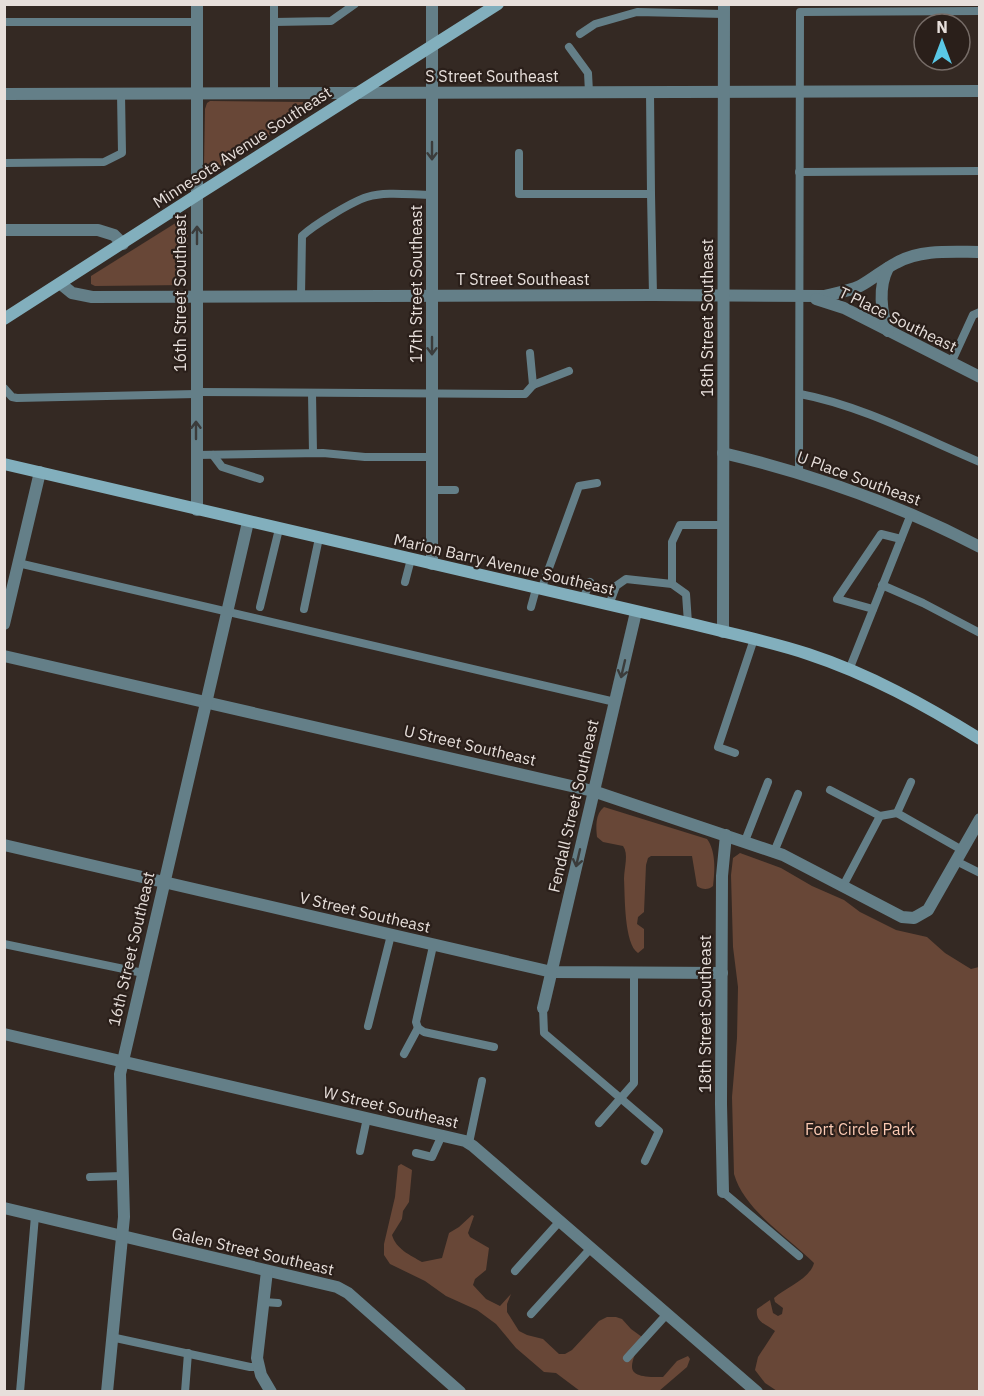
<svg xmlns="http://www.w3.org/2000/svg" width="984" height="1396" font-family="'IBM Plex Sans',sans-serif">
	<rect width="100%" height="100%" fill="#342923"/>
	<g fill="#684737">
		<path d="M 210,101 L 303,102 L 307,104 L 308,108 L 306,112 L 214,171 L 209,172 L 205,169 L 204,165 L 205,109 L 207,103 Z"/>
		<path d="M 182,219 L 188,224 L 186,285 L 95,286 L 91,284 L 91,276 Z"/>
		<path d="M 604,807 L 707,839 C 716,851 715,871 713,886 C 709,890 702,890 697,886 L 692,856 L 651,856 L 648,858 L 646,865 L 644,912 L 638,917 L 637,924 L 644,929 L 644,948 L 638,953 C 624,944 625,896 624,879 C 624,868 629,854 623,846 L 603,842 L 597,837 C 596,827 595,814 604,807 Z"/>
		<path d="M 740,853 L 781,868 L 812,886 L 844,900 L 860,912 L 896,930 L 927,937 L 945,953 L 966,966 L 971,969 L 979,967 L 979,1391 L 777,1391 L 765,1383 L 755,1370 L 758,1357 L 775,1331 C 767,1324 755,1323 757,1309 L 770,1300 L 773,1313 L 778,1316 L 782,1314 L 783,1308 L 775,1302 L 774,1298 C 785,1288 810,1279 814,1263 C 788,1237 744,1210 734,1174 L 732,1097 L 737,1038 L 738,987 L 733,947 L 731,875 L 733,858 Z"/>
		<path d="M 401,1164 L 412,1170 L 409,1202 L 403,1211 L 402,1219 L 392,1235 C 396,1249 410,1255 422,1262 L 442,1258 L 449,1233 L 459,1227 L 472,1215 L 474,1216 L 468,1233 L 470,1237 L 489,1248 L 486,1270 L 475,1279 L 473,1285 L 486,1299 L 500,1306 L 511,1294 L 507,1304 L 507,1312 L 519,1331 L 527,1335 L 543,1339 L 559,1354 L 565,1354 L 572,1350 L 599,1321 L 607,1317 L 616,1317 L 622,1319 L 631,1329 L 642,1337 C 630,1367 621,1378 663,1377 L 677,1361 L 688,1356 L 690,1359 L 687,1367 L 659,1391 L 580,1391 L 556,1373 L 544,1372 L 516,1348 L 496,1324 L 477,1310 L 446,1296 L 425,1281 L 390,1264 L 384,1255 L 384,1244 L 395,1197 L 398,1166 Z"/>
	</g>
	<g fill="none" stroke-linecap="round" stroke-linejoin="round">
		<g stroke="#647f88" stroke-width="8">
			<path d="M 274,4 L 274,93"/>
			<path d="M 4,22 L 197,22"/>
			<path d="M 274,22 L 331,21 L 355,4"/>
			<path d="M 580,34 L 595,24 L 637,12 L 724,14"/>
			<path d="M 569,47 L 588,73 L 589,92"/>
			<path d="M 519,153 L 519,194 L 651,194 L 650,92"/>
			<path d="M 4,163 L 104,162 L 122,153 L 121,94"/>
			<path d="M 799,172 L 980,171"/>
			<path d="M 651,194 L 653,295"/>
			<path d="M 301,296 L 302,236 C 314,225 351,202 367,197 C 387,191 411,195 432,195"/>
			<path d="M 530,353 L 533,385"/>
			<path d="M 951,363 L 973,315 L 980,312"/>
			<path d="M 4,388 L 12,397 L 17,398 L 196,394"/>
			<path d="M 196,392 L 525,394 L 533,385 L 569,371"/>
			<path d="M 312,393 L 313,453"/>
			<path d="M 800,394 C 860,405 923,438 980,462"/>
			<path d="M 196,455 L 323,453 L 365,457 L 432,457"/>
			<path d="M 213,455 L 222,467 L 260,479"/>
			<path d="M 799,473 L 800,12 L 980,11"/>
			<path d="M 432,490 L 455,490"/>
			<path d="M 18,563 L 615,702"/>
			<path d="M 405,582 L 411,559"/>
			<path d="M 882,585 L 923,603 L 980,633"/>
			<path d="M 541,590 L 579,486 L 597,483"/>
			<path d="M 583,599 L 590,582"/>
			<path d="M 609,605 L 616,586 L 626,579 L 672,584"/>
			<path d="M 260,607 L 279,529"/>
			<path d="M 531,607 L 536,589"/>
			<path d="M 304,609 L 319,538"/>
			<path d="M 873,609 L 837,599 L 881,534 L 901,539"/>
			<path d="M 688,623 L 686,594 L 672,584 L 672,542 L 680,525 L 723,525"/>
			<path d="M 849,670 L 911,514"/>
			<path d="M 735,753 L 718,747 L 754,639"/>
			<path d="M 830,790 L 880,816"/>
			<path d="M 897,813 L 911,782"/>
			<path d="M 745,841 L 768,782"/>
			<path d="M 774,852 L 798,794"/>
			<path d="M 956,861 L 980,873"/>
			<path d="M 843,886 L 880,816 L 897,813 L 962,850"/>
			<path d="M 4,944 L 143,973"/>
			<path d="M 433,946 L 416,1022 L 418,1028 L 424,1032 L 494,1047"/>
			<path d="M 543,1008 L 544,1033 L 659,1131 L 645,1161"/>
			<path d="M 368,1026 L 391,935"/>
			<path d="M 404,1054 L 418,1028"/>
			<path d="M 599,1123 L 634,1083 L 634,974"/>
			<path d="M 469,1143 L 482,1081"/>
			<path d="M 360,1151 L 367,1118"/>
			<path d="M 416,1153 L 432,1157 L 442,1135"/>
			<path d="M 90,1177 L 122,1176"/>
			<path d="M 723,1192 L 799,1256"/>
			<path d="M 515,1271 L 560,1221"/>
			<path d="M 264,1302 L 278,1303"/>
			<path d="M 531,1314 L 591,1248"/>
			<path d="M 111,1337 L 250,1367 L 258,1367"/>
			<path d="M 627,1358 L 667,1314"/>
			<path d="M 20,1392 L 35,1216"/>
			<path d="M 185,1392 L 188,1353"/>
		</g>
		<g stroke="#647f88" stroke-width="12">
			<path d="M 4,94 L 980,91"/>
			<path d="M 4,230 L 98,230 L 114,235 L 123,244"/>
			<path d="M 61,284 L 72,293 L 92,297 L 653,295 L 824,296 C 837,293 849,291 860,286 C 873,279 884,269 896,263 C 921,249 952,252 980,252"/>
			<path d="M 816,299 L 844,308 L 980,377"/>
			<path d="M 888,331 C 881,312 878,287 888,268"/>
			<path d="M 723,453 C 812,474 898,504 980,547"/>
			<path d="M 197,510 L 197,4"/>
			<path d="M 432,564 L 432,4"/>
			<path d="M 4,624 L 40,472"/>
			<path d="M 723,632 L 724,4"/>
			<path d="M 4,656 L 593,791 L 783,855 L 902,917 L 914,918 L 928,910 L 980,819"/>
			<path d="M 4,845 L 552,972 L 722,973"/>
			<path d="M 543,1008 L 636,612"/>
			<path d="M 4,1034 L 465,1141 L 473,1146 L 757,1392"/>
			<path d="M 723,1192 L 721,1104 L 722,876 L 726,835"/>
			<path d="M 4,1208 L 337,1287 L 348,1293 L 460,1392"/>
			<path d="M 267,1271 L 257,1358 L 261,1375 L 271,1392"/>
			<path d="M 107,1392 L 124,1217 L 120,1074 L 248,522"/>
		</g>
		<g stroke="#82afbd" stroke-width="12">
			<path d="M 4,319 L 197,195 L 498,4"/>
			<path d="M 4,464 L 688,623 C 728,633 769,641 808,654 C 869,674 925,705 980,739"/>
		</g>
	</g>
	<defs><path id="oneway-shaft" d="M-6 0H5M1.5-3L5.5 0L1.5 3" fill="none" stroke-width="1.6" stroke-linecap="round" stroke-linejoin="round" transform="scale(1.5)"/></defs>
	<g stroke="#3b3c3b">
		<use href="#oneway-shaft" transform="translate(432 151) rotate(90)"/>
		<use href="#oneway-shaft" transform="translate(197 235) rotate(-90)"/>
		<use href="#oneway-shaft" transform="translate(432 346) rotate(90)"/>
		<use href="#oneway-shaft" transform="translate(196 430) rotate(-90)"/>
		<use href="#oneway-shaft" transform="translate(623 669) rotate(103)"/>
		<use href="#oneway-shaft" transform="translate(578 858) rotate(103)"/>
	</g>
	<g text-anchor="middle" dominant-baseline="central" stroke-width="4.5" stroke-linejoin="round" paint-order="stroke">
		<g font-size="16" fill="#e7dfdb" stroke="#2a1f1a">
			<text x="492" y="76">S Street Southeast</text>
			<text transform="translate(242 147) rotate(-33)">Minnesota Avenue Southeast</text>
			<text x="523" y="279">T Street Southeast</text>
			<text transform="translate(416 284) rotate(-90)">17th Street Southeast</text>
			<text transform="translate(180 293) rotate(-90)">16th Street Southeast</text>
			<text transform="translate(707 318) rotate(-90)">18th Street Southeast</text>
			<text transform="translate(898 319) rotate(26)">T Place Southeast</text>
			<text transform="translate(859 478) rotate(20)">U Place Southeast</text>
			<text transform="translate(504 564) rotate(13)">Marion Barry Avenue Southeast</text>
			<text transform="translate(470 745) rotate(13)">U Street Southeast</text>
			<text transform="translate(573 806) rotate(-77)">Fendall Street Southeast</text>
			<text transform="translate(365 912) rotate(13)">V Street Southeast</text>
			<text transform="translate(131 949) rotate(-77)">16th Street Southeast</text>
			<text transform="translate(705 1014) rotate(-90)">18th Street Southeast</text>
			<text transform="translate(391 1107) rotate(13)">W Street Southeast</text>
			<text transform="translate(253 1251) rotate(13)">Galen Street Southeast</text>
		</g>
		<g font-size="16" fill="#fbcab3" stroke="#2a1f1a">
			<text x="860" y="1129">Fort Circle Park</text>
		</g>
	</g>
	<rect width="984" height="1396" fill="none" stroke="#e7dfdb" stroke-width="12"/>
	<g transform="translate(942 42)"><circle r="28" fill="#2a1f1a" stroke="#766c67" stroke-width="1.5"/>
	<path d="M0-4.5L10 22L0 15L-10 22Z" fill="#5ac8e6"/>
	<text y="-9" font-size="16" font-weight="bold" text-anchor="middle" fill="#e7dfdb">N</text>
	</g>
</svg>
